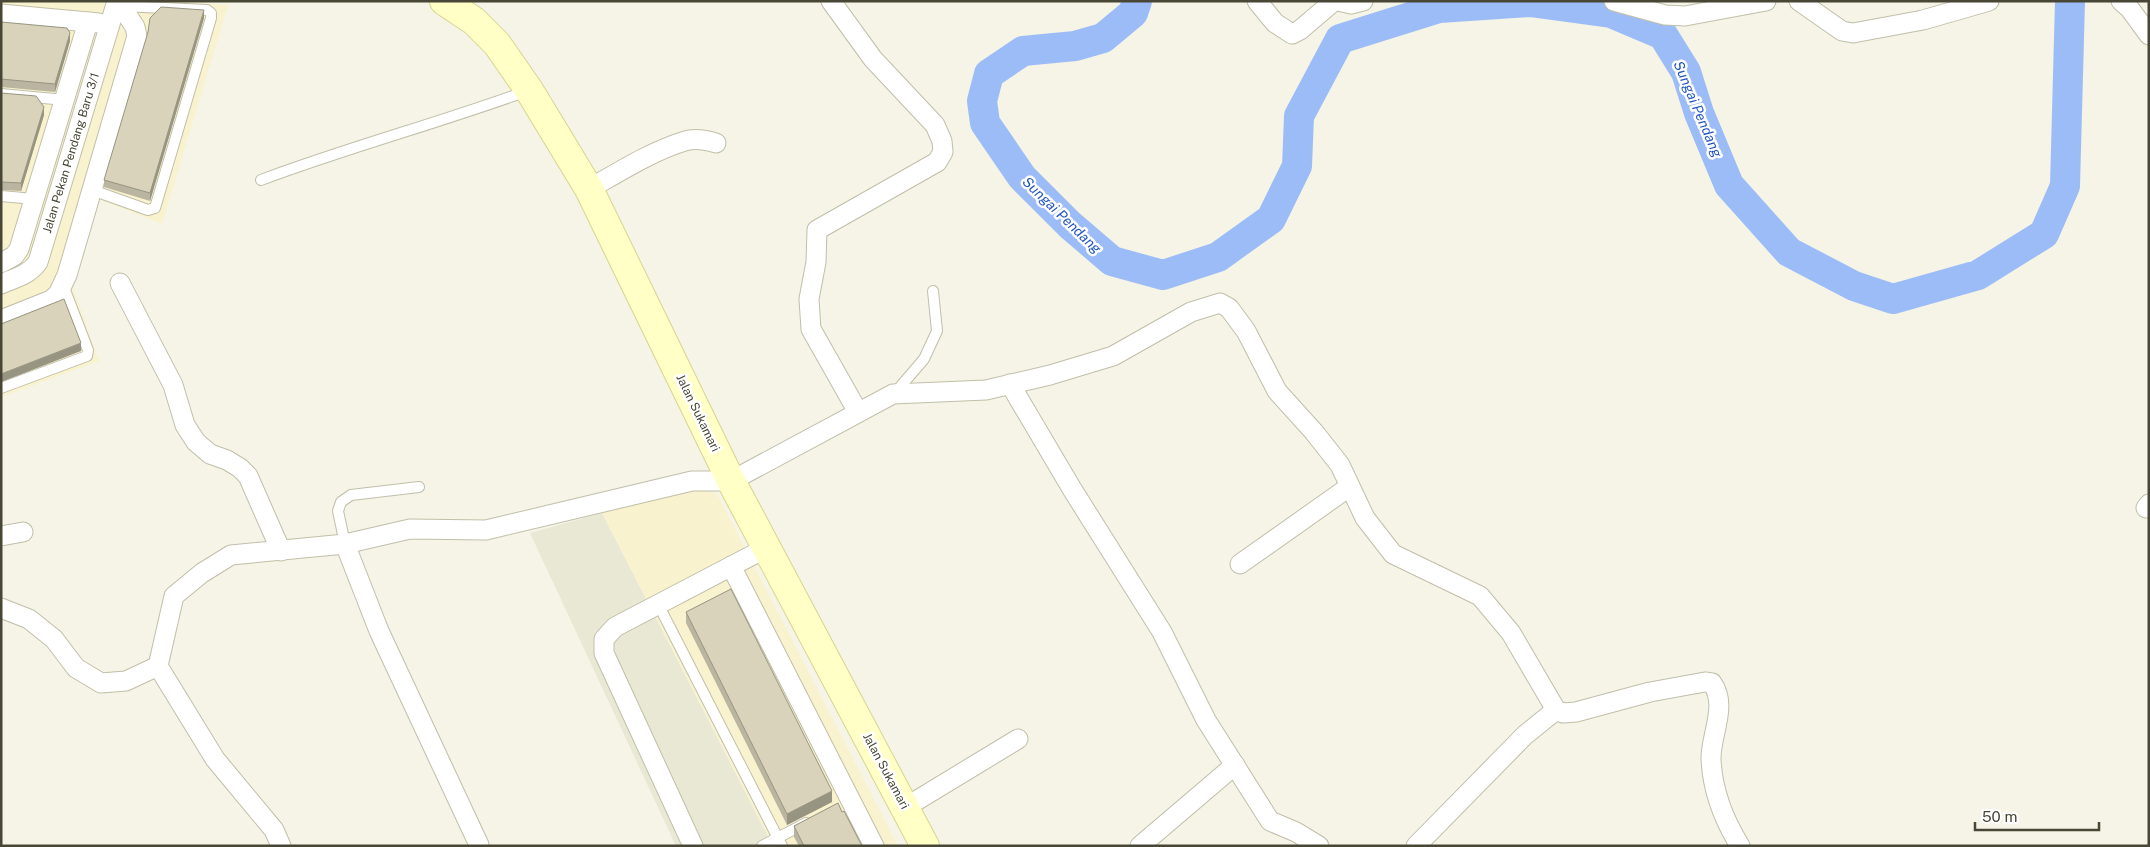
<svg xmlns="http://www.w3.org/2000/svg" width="2150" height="847" font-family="'Public Sans',sans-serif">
	<rect width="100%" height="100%" fill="#f5f4e6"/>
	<path fill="#e9e8d4" d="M 602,513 L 773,846 L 676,846 L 530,533 Z"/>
	<g fill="#f9f2cf">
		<path d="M 1,1 L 167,1 L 228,5 L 162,224 L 98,199 L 73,288 L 99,361 L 1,397 Z"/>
		<path d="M 694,487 L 717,494 L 898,846 L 773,846 L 602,513 Z"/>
	</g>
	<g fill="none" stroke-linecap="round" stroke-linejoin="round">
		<path stroke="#9cbcf7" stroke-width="30" d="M 1137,1 L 1133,13 L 1103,38 L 1075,46 L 1023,51 L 989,74 L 982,101 L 985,123 L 1022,177 L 1070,225 L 1112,261 L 1163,275 L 1218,257 L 1271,219 L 1297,166 L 1299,116 L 1340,39 L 1439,8 L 1530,2 L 1611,13 L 1663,35 L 1686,72 L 1699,113 L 1729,185 L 1789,252 L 1854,286 L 1893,299 L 1978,275 L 2044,234 L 2065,186 L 2070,1"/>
		<defs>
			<g id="lane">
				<path d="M 1,94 L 65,100"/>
				<path d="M 261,180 C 349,147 439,123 527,91"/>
				<path d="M 92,190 L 148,210 L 155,208 L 211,18 L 211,13 L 207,10 L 121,6"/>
				<path d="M 1,196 L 34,199"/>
				<path d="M 1,388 L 87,356 L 88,350 L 63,285"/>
				<path d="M 894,394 L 924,359 L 937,331 L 933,291"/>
				<path d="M 345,544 L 338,511 L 341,502 L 351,495 L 419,487"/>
				<path d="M 658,604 L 782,846"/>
				<path d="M 762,846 L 806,823"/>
			</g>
			<g id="street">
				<path d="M 831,1 L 873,59 L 935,125 L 942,141 L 943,152 L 937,162 L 817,230 L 816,262 L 809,299 L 811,329 L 858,412"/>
				<path d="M 1257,1 L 1275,23 L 1292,34 L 1300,30 L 1334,1"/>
				<path d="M 1338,1 L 1351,4 L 1363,1"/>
				<path d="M 1614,1 L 1665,15 L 1685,16 L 1766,1"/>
				<path d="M 1799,1 L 1842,31 L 1853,33 L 1923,20 L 1989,1"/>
				<path d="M 2121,1 L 2130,9 L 2149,35"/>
				<path d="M 1,14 L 99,23"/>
				<path d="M 589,189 C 619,172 652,151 685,141 C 695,138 706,140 716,143"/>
				<path d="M 1,263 L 14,256 L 19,249 L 88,22"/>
				<path d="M 120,283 L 173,385 L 185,425 L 196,442 L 210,454 L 227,460 L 240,468 L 248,476 L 281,551"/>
				<path d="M 1,284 C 15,278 29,275 38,262 L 117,1"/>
				<path d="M 1,320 L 51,300 L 58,294 L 67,275 L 137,36 L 135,27 L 118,1"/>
				<path d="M 1010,384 L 1072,489 L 1162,632 L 1206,720 L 1270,821 L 1296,832 L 1319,846"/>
				<path d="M 2146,508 L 2149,504"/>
				<path d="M 1,536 L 23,532"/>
				<path d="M 345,544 L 379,631 L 479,845"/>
				<path d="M 1240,564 L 1349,487"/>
				<path d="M 731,566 L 874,846"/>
				<path d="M 1,608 L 29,619 L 54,639 L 76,668 L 101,683 L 126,681 L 158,666 L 215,759 L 274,830 L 281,846"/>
				<path d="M 158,666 L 174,596 L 202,573 L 231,555 L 345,544 L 410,529 L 486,530 L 692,481 L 731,481 L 893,394 L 986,390 L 1050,375 L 1113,356 L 1191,312 L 1220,303 L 1229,308 L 1246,331 L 1277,391 L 1314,432 L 1340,465 L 1365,518 L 1393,554 L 1480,596 L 1511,633 L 1556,710 L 1563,713 L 1576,712 L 1650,692 L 1705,682 L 1712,683 C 1728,705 1711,734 1711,758 C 1712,789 1724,820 1740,846"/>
				<path d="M 906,807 L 1018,739"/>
				<path d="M 693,846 L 604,653 L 604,639 L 615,627 L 766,548"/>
				<path d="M 1140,846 L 1235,765"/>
				<path d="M 1416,846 L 1525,735 L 1556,710"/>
			</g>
			<path id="secondary" d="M 444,1 L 474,21 L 497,44 L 529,90 L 589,189 L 731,481 L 925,846"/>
		</defs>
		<use href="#lane" stroke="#c1bfa8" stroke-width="12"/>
		<use href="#street" stroke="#c1bfa8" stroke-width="21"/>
		<use href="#secondary" stroke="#d6d58f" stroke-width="30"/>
		<use href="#lane" stroke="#fff" stroke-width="10"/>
		<use href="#street" stroke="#fff" stroke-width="19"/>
		<use href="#secondary" stroke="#ffffc6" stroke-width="28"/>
	</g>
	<g fill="#bab5a0">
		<path d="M 204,18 L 150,201 L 104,187 L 104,180 Z"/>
		<path d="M 1,22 L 70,41 L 55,92 L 1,87 Z"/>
		<path d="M 1,93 L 44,115 L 21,191 L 1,190 Z"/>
		<path d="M 686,612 L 832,802 L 787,825 L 686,623 Z"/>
		<path d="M 842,812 L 862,846 L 799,846 L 794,837 L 794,826 Z"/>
	</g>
	<g fill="#979482">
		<path d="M 204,10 L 204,18 L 150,201 L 150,193 Z"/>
		<path d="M 70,33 L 70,41 L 55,92 L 55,84 Z"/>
		<path d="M 44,107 L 44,115 L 21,191 L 21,183 Z"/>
		<path d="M 81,343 L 81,351 L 1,382 L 1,374 Z"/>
		<path d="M 832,791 L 832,802 L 787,825 L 787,814 Z"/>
	</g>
	<g fill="#d8d3ba" stroke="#979482">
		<path d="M 161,7 L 204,10 L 150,193 L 104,180 L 148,32 L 150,18 Z"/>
		<path d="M 1,22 L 67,28 L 70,33 L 55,84 L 1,79 Z"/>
		<path d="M 1,93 L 36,96 L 44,107 L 21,183 L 1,182 Z"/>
		<path d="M 64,299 L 81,343 L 1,374 L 1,324 Z"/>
		<path d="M 731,589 L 832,791 L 787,814 L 686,612 Z"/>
		<path d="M 838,803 L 842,812 L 844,811 L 862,846 L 804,846 L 794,826 Z"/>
	</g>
	<g text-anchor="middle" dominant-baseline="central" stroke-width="5" stroke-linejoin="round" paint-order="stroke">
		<g font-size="12" fill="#484635" stroke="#fff">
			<text transform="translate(71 153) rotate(-73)">Jalan Pekan Pendang Baru 3/1</text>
			<text transform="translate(698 413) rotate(64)">Jalan Sukamari</text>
			<text transform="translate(886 771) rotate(62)">Jalan Sukamari</text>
		</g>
		<g font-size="14" font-style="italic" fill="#2356bf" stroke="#fff">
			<text transform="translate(1698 109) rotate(67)">Sungai Pendang</text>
			<text transform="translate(1062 215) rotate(44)">Sungai Pendang</text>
		</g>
	</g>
	<rect width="2150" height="847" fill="none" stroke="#484635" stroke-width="5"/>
	<path d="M1975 822v8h124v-8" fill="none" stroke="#484635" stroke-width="2.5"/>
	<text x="1982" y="822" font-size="15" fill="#484635" stroke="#ffffff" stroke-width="4" paint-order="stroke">50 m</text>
</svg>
